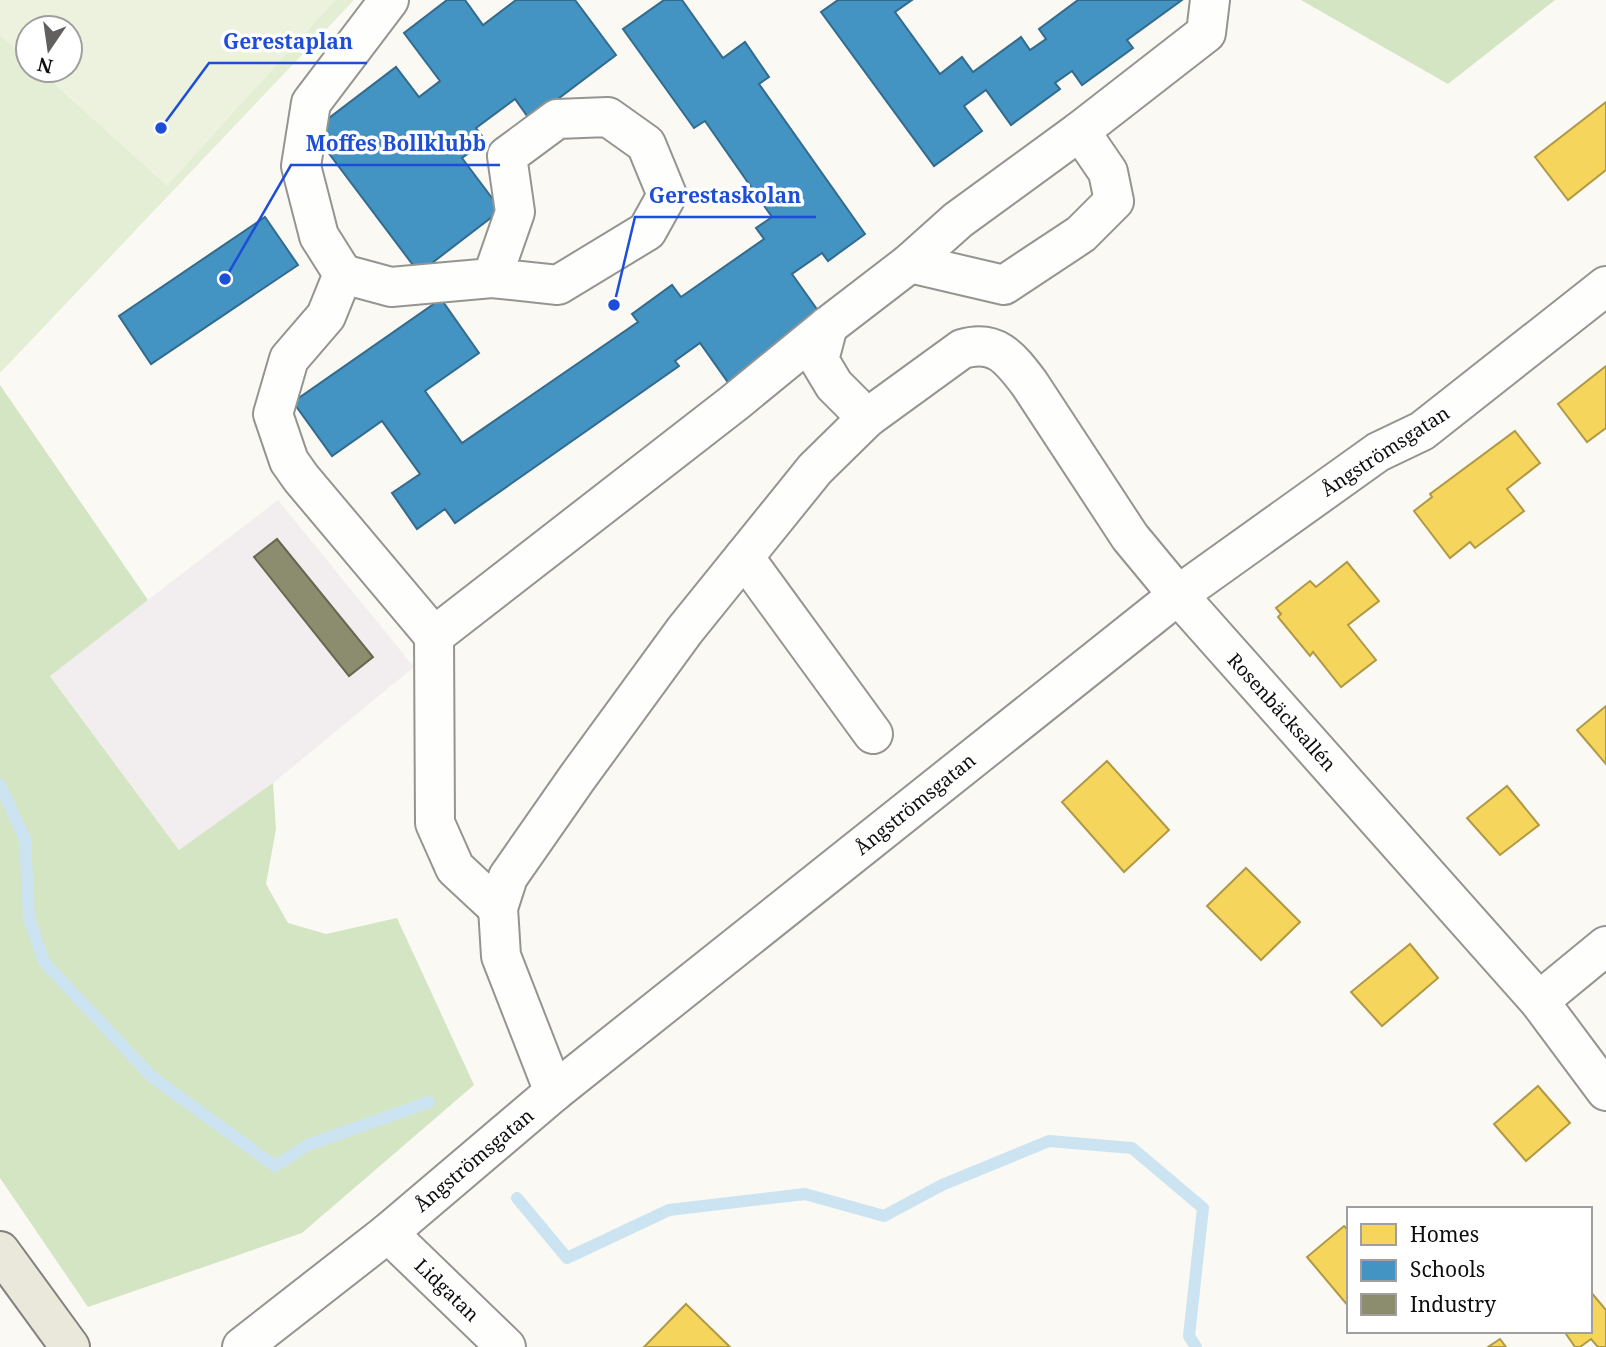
<svg xmlns="http://www.w3.org/2000/svg" width="1606" height="1347" font-family="'Noto Serif',serif">
	<rect width="100%" height="100%" fill="#faf9f3"/>
	<path fill="#f2edef" d="M 278,500 L 414,667 L 273,783 L 180,851 L 50,675 Z"/>
	<path fill="#e3eed5" d="M 335,0 L 354,0 L 0,373 L 0,35 L 28,60 L 28,70 L 39,70 L 167,185 Z"/>
	<g fill="#d4e5c4">
		<path d="M 1301,0 L 1555,0 L 1448,84 Z"/>
		<path d="M 0,385 L 148,600 L 50,676 L 179,850 L 273,783 L 276,829 L 266,884 L 288,923 L 326,934 L 397,918 L 474,1085 L 302,1233 L 88,1307 L 0,1178 Z"/>
	</g>
	<path fill="#ecf2de" d="M 0,0 L 335,0 L 167,186 L 39,70 L 70,70 L 70,28 L 28,28 L 28,60 L 0,35 Z"/>
	<g fill="#f6d55c" stroke="#b09945" stroke-width="2">
		<path d="M 1606,102 L 1606,170 L 1568,200 L 1535,157 Z"/>
		<path d="M 1606,366 L 1606,428 L 1587,442 L 1558,404 Z"/>
		<path d="M 1515,431 L 1540,463 L 1507,489 L 1524,511 L 1475,548 L 1470,542 L 1450,558 L 1414,511 L 1432,497 L 1430,494 Z"/>
		<path d="M 1347,562 L 1379,601 L 1348,625 L 1376,660 L 1341,687 L 1313,652 L 1310,656 L 1278,617 L 1281,614 L 1276,608 L 1310,581 L 1316,587 Z"/>
		<path d="M 1606,706 L 1606,764 L 1577,730 Z"/>
		<path d="M 1107,761 L 1169,830 L 1124,872 L 1062,802 Z"/>
		<path d="M 1507,786 L 1539,825 L 1500,855 L 1467,818 Z"/>
		<path d="M 1246,868 L 1300,922 L 1261,960 L 1207,906 Z"/>
		<path d="M 1410,944 L 1438,978 L 1382,1026 L 1351,992 Z"/>
		<path d="M 1538,1086 L 1570,1123 L 1526,1161 L 1494,1124 Z"/>
		<path d="M 1344,1226 L 1349,1231 L 1349,1307 L 1307,1257 Z"/>
		<path d="M 1590,1291 L 1606,1310 L 1606,1347 L 1598,1347 L 1591,1339 L 1580,1347 L 1575,1347 L 1564,1331 L 1590,1331 Z"/>
		<path d="M 686,1304 L 730,1347 L 644,1347 Z"/>
		<path d="M 1500,1339 L 1506,1347 L 1488,1347 Z"/>
	</g>
	<g fill="#4393c3" stroke="#336b8d" stroke-width="2">
		<path d="M 447,0 L 465,0 L 483,25 L 516,0 L 575,0 L 616,55 L 530,120 L 515,99 L 476,128 L 486,141 L 462,158 L 501,210 L 419,273 L 312,131 L 396,67 L 419,97 L 440,81 L 404,33 Z"/>
		<path d="M 664,0 L 682,0 L 723,58 L 745,42 L 769,77 L 759,84 L 865,234 L 828,261 L 822,253 L 792,274 L 826,322 L 732,388 L 700,343 L 675,361 L 679,366 L 455,523 L 445,509 L 417,529 L 392,493 L 420,474 L 382,421 L 332,456 L 293,402 L 441,299 L 479,353 L 425,391 L 462,443 L 638,322 L 632,314 L 672,285 L 681,297 L 764,239 L 756,228 L 772,217 L 705,121 L 694,128 L 623,29 Z"/>
		<path d="M 838,0 L 912,0 L 895,12 L 940,74 L 962,57 L 973,72 L 1021,37 L 1030,50 L 1046,39 L 1039,29 L 1078,0 L 1182,0 L 1127,40 L 1133,48 L 1082,85 L 1072,71 L 1055,83 L 1060,89 L 1011,125 L 986,90 L 964,106 L 982,131 L 934,166 L 821,12 Z"/>
		<path d="M 265,217 L 298,265 L 151,364 L 119,316 Z"/>
	</g>
	<path fill="#8c8c6e" stroke="#666651" stroke-width="2" d="M 277,539 L 373,657 L 349,676 L 254,557 Z"/>
	<g fill="none" stroke-linecap="round" stroke-linejoin="round">
		<g stroke="#cce4f1" stroke-width="12">
			<path d="M 0,785 L 25,839 L 29,918 L 44,962 L 152,1077 L 275,1166 L 308,1145 L 429,1102"/>
			<path d="M 517,1198 L 567,1258 L 669,1210 L 805,1194 L 884,1216 L 942,1185 L 1049,1141 L 1132,1148 L 1203,1208 L 1189,1336 L 1196,1347"/>
		</g>
		<defs>
			<g id="minor">
				<path d="M 389,0 L 311,103 L 301,166 L 319,236 L 343,274 L 326,316 L 289,359 L 273,414 L 289,461 L 301,478 L 434,636"/>
				<path d="M 910,263 L 1004,285 L 1081,234 L 1114,201 L 1108,172 L 1080,131"/>
				<path d="M 343,274 L 391,287 L 492,278 L 558,285 L 647,231 L 667,195 L 646,144 L 608,117 L 557,119 L 507,156 L 515,212 L 492,278"/>
				<path d="M 828,326 L 819,360 L 834,385 L 867,418"/>
				<path d="M 744,557 L 873,734"/>
				<path d="M 498,908 L 455,868 L 435,823 L 434,636 L 734,403 L 828,326 L 910,263 L 958,220 L 1080,131 L 1206,33 L 1210,0"/>
				<path d="M 1539,1001 L 1606,946"/>
				<path d="M 554,1092 L 501,956 L 498,908 L 508,877 L 577,778 L 685,630 L 815,469 L 867,418 L 962,349 C 996,339 1010,358 1029,383 L 1130,537 L 1178,595 L 1539,1001 L 1606,1091"/>
				<path d="M 388,1233 L 506,1347"/>
				<path d="M 242,1347 L 388,1233 L 554,1092 L 1178,595 L 1378,452 L 1422,431 L 1606,286"/>
			</g>
			<path id="major" d="M 0,1251 L 70,1347"/>
		</defs>
		<use href="#minor" stroke="#949491" stroke-width="42"/>
		<use href="#major" stroke="#82817e" stroke-width="42"/>
		<use href="#minor" stroke="#fefefd" stroke-width="38"/>
		<use href="#major" stroke="#eae7db" stroke-width="38"/>
	</g>
	<g text-anchor="middle" dominant-baseline="central" stroke-width="7" stroke-linejoin="round" paint-order="stroke">
		<g font-size="19" fill="#0e0e0e" stroke="#fff">
			<text transform="translate(1385 451) rotate(-33)">Ångströmsgatan</text>
			<text transform="translate(1282 712) rotate(48)">Rosenbäcksallén</text>
			<text transform="translate(915 804) rotate(-39)">Ångströmsgatan</text>
			<text transform="translate(474 1160) rotate(-40)">Ångströmsgatan</text>
			<text transform="translate(447 1290) rotate(44)">Lidgatan</text>
		</g>
	</g>
	<path fill="none" stroke="#1d4ed8" stroke-width="2.5" d="M161 128L209 63H367M225 279L291 165H500M614 305L635 217H816"/>
	<g fill="#1d4ed8" stroke="#fff" stroke-width="2.5">
		<circle cx="161" cy="128" r="7"/>
		<circle cx="225" cy="279" r="7"/>
		<circle cx="614" cy="305" r="7"/>
	</g>
	<g font-size="21" text-anchor="middle" font-weight="bold" fill="#1d4ed8" stroke="#fff" stroke-width="7" stroke-linejoin="round" paint-order="stroke">
		<text x="288" y="49">Gerestaplan</text>
		<text x="396" y="151">Moffes Bollklubb</text>
		<text x="725" y="203">Gerestaskolan</text>
	</g>
	<rect x="1347" y="1207" width="245" height="126" fill="#ffffff" stroke="#9f9f9f" stroke-width="2"/>
	<rect x="1361" y="1224" width="35" height="21" fill="#f6d55c" stroke="#9f9f9f" stroke-width="2"/>
	<text x="1410" y="1242" font-size="21" fill="#0e0e0e">Homes</text>
	<rect x="1361" y="1260" width="35" height="21" fill="#4393c3" stroke="#9f9f9f" stroke-width="2"/>
	<text x="1410" y="1277" font-size="21" fill="#0e0e0e">Schools</text>
	<rect x="1361" y="1294" width="35" height="21" fill="#8c8c6e" stroke="#9f9f9f" stroke-width="2"/>
	<text x="1410" y="1312" font-size="21" fill="#0e0e0e">Industry</text>
	<g transform="translate(49 49) rotate(193)"><circle r="33" fill="#ffffff" stroke="#9f9f9f" stroke-width="2"/>
	<path d="M0-5L12 26L0 18L-12 26Z" fill="#61605e"/>
	<text y="-10" font-size="19" font-weight="bold" text-anchor="middle" fill="#0e0e0e">N</text>
	</g>
</svg>
